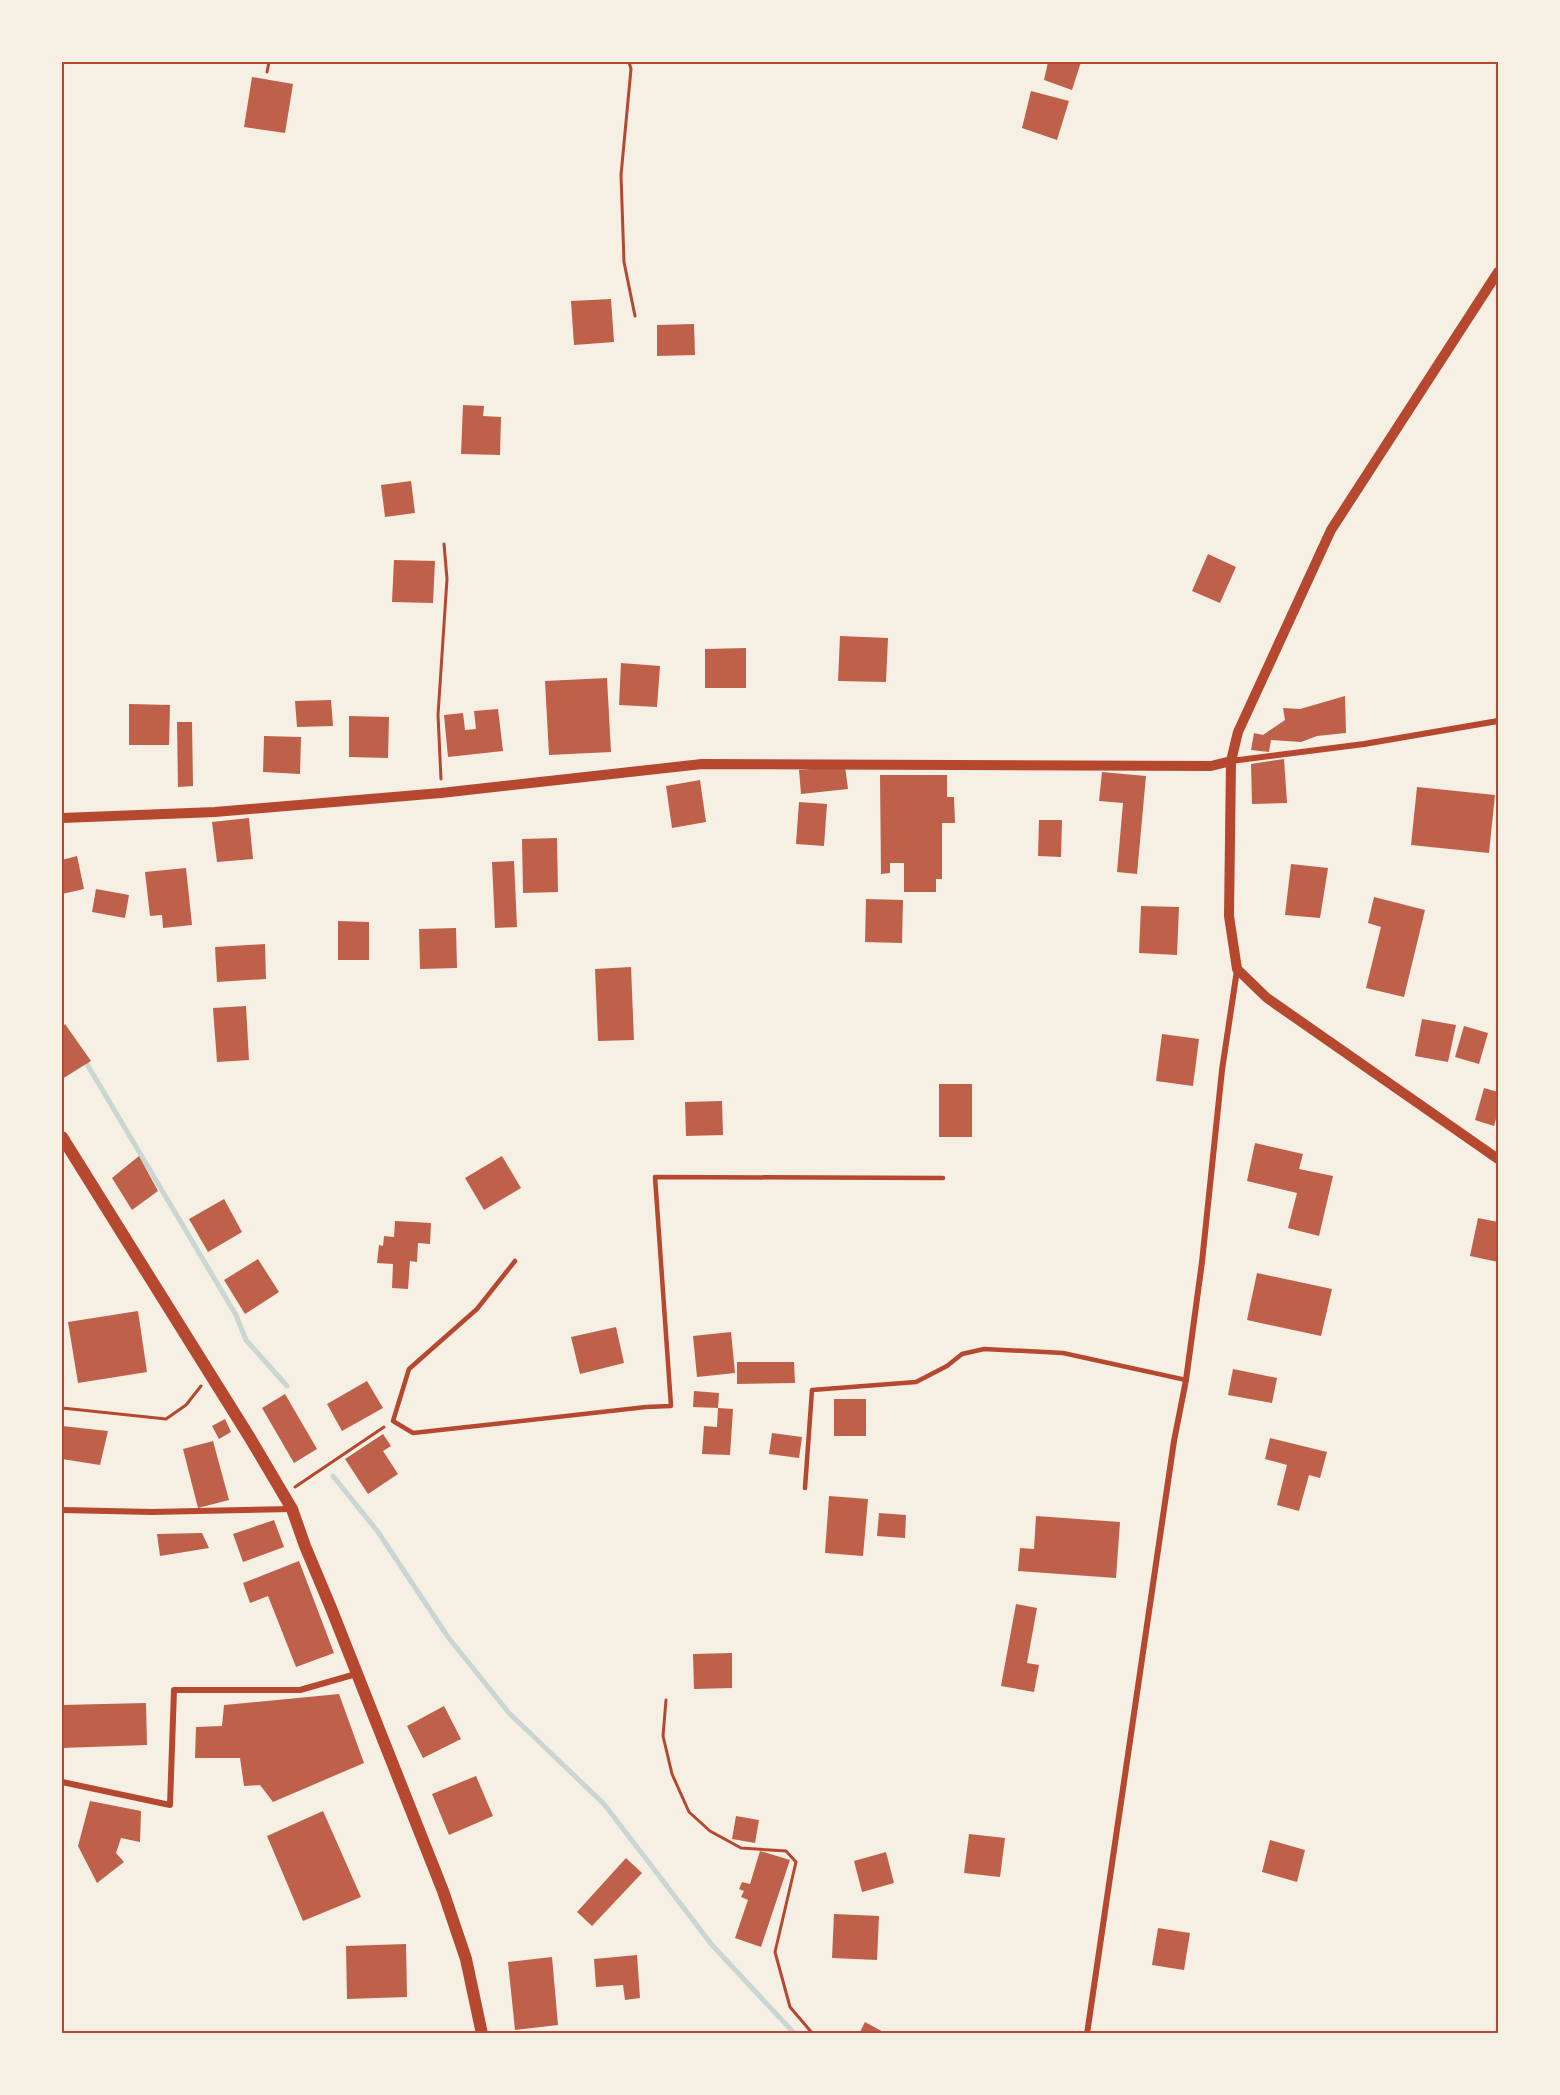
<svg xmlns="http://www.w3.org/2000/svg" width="1560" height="2095" font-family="'Exo 2',sans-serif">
	<rect width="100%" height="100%" fill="#f6efe4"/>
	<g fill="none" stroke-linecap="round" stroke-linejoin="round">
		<g stroke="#c9d6d2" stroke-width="5">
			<path d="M 84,1059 L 236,1315 L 246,1340 L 287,1386"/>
			<path d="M 333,1476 L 378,1532 L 448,1637 L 509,1713 L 604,1804 L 712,1945 L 795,2034"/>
		</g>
	</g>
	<g fill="#bf614a">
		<path d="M 1048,62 L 1081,62 L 1072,90 L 1044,80 Z"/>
		<path d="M 252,77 L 293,84 L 285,133 L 244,127 Z"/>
		<path d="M 1031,91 L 1069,101 L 1057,140 L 1022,128 Z"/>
		<path d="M 611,299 L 614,342 L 574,345 L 571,301 Z"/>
		<path d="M 694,324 L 695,355 L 657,356 L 657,325 Z"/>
		<path d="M 463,405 L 484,406 L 483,416 L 501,417 L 500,455 L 461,454 Z"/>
		<path d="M 411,481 L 415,513 L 385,517 L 381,485 Z"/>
		<path d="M 1208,554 L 1236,567 L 1220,603 L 1192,591 Z"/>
		<path d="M 394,560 L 435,561 L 433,603 L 392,602 Z"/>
		<path d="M 840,636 L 888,638 L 886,682 L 838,681 Z"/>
		<path d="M 746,648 L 746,688 L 705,688 L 705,649 Z"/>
		<path d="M 621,663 L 660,666 L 657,707 L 619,705 Z"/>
		<path d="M 607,678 L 611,752 L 549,755 L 545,681 Z"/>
		<path d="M 1345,696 L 1346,733 L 1317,736 L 1301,742 L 1271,740 L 1269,752 L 1251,750 L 1254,733 L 1263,735 L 1285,720 L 1283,708 L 1300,709 Z"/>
		<path d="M 331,700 L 333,726 L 297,727 L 295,701 Z"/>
		<path d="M 129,704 L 170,705 L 169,745 L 129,745 Z"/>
		<path d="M 498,709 L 503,751 L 448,757 L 444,715 L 463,713 L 465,730 L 476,729 L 474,711 Z"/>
		<path d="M 349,716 L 389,717 L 388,758 L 349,757 Z"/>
		<path d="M 177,722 L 192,722 L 193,786 L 178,787 Z"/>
		<path d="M 264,736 L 301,737 L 300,774 L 263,772 Z"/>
		<path d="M 1284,759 L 1287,803 L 1252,804 L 1251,764 Z"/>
		<path d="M 845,766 L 848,789 L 801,794 L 799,770 Z"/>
		<path d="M 1102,772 L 1146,776 L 1137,874 L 1117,872 L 1123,803 L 1099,801 Z"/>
		<path d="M 880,775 L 947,775 L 947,797 L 954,797 L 955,823 L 942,823 L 942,879 L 936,879 L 936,892 L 904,892 L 904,863 L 890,863 L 890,873 L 881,874 Z"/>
		<path d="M 700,780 L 706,822 L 672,828 L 666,786 Z"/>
		<path d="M 1417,787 L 1495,795 L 1489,853 L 1411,845 Z"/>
		<path d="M 799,802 L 827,804 L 824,846 L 796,844 Z"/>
		<path d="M 249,818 L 253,859 L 217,862 L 212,822 Z"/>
		<path d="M 1039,820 L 1062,820 L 1061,857 L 1038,856 Z"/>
		<path d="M 557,838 L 558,892 L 523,893 L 522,839 Z"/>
		<path d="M 77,856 L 84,889 L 62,894 L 62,860 Z"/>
		<path d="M 514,861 L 517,927 L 495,928 L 492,862 Z"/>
		<path d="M 1291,864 L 1328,868 L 1320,918 L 1285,915 Z"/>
		<path d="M 186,868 L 192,925 L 163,928 L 162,915 L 150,916 L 145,872 Z"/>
		<path d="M 96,889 L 129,895 L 125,918 L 92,912 Z"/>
		<path d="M 1374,897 L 1425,910 L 1404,997 L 1366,988 L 1381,927 L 1368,923 Z"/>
		<path d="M 866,899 L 903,900 L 902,943 L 865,942 Z"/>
		<path d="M 1141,906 L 1179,907 L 1177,955 L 1139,953 Z"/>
		<path d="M 338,921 L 369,922 L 369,960 L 338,960 Z"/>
		<path d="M 456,928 L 457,968 L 420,969 L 419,929 Z"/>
		<path d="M 265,944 L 266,979 L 217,982 L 215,947 Z"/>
		<path d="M 631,967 L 634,1040 L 598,1041 L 595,969 Z"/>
		<path d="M 246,1006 L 249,1060 L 217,1062 L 213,1008 Z"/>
		<path d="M 1422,1019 L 1456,1025 L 1448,1062 L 1415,1056 Z"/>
		<path d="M 65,1024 L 91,1061 L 62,1079 L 62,1028 Z"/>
		<path d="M 1464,1026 L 1488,1033 L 1479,1064 L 1455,1057 Z"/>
		<path d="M 1162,1034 L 1199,1039 L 1193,1086 L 1156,1081 Z"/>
		<rect x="939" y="1084" width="33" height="53"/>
		<path d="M 1484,1088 L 1498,1092 L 1498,1112 L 1494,1126 L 1475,1120 Z"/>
		<path d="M 722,1101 L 723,1135 L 686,1136 L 685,1102 Z"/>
		<path d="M 1255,1143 L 1303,1154 L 1299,1169 L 1333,1176 L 1319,1236 L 1288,1228 L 1297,1193 L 1247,1181 Z"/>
		<path d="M 139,1156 L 158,1191 L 132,1210 L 112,1178 Z"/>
		<path d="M 502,1156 L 521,1188 L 484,1210 L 465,1178 Z"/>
		<path d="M 224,1199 L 242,1232 L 208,1252 L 189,1219 Z"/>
		<path d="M 1478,1218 L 1498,1222 L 1498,1262 L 1470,1256 Z"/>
		<path d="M 395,1221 L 431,1223 L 430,1244 L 418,1243 L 417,1262 L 410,1261 L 408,1289 L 392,1288 L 393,1264 L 377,1263 L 379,1245 L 383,1246 L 384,1236 L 394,1237 Z"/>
		<path d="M 258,1259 L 279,1292 L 245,1314 L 224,1280 Z"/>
		<path d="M 1257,1273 L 1332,1289 L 1321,1336 L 1247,1320 Z"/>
		<path d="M 138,1311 L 147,1372 L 78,1383 L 68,1322 Z"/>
		<path d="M 616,1327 L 624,1363 L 580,1374 L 571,1337 Z"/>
		<path d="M 731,1332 L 735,1373 L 697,1377 L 693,1336 Z"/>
		<path d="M 737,1362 L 794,1362 L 795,1383 L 737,1384 Z"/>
		<path d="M 1233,1369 L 1277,1378 L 1272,1403 L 1228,1395 Z"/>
		<path d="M 367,1381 L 383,1408 L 342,1431 L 327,1404 Z"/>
		<path d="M 694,1391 L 719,1393 L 718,1408 L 693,1407 Z"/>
		<path d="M 285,1394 L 317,1449 L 294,1463 L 262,1408 Z"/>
		<rect x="834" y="1399" width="32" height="37"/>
		<path d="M 718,1408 L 733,1409 L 730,1455 L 702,1454 L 704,1426 L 717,1427 Z"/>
		<path d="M 225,1419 L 231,1432 L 219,1439 L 212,1426 Z"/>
		<path d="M 62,1426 L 108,1431 L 100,1465 L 62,1459 Z"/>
		<path d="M 772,1433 L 802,1437 L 799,1458 L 769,1454 Z"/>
		<path d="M 383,1434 L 391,1446 L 383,1451 L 398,1474 L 368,1494 L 345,1459 Z"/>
		<path d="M 1270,1438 L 1327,1452 L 1320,1478 L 1309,1475 L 1299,1511 L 1277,1505 L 1287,1465 L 1265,1459 Z"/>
		<path d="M 213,1441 L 229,1500 L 198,1508 L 183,1449 Z"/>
		<path d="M 829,1496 L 868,1499 L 863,1556 L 825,1553 Z"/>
		<path d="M 879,1513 L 906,1515 L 905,1538 L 877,1536 Z"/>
		<path d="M 1036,1516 L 1120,1522 L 1116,1578 L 1018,1571 L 1020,1548 L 1034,1549 Z"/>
		<path d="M 274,1520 L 284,1547 L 243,1562 L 233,1534 Z"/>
		<path d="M 202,1533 L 209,1548 L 160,1556 L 157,1534 Z"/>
		<path d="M 299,1561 L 334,1653 L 296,1667 L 268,1596 L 250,1603 L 243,1583 Z"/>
		<path d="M 1016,1604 L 1037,1608 L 1027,1663 L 1039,1665 L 1034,1692 L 1001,1686 Z"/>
		<path d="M 732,1653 L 732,1688 L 694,1689 L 693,1654 Z"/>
		<path d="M 339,1694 L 364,1763 L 273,1802 L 260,1785 L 244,1786 L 240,1758 L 195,1758 L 196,1727 L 222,1726 L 224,1705 Z"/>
		<path d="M 146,1703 L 147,1745 L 62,1748 L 62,1705 Z"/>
		<path d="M 444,1706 L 461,1739 L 423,1758 L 407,1726 Z"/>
		<path d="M 476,1776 L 493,1816 L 449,1835 L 432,1794 Z"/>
		<path d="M 90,1801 L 141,1811 L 140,1842 L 121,1838 L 116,1853 L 124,1862 L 97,1883 L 78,1846 Z"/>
		<path d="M 323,1811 L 361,1897 L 303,1921 L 267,1836 Z"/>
		<path d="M 736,1816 L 759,1820 L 755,1843 L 732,1839 Z"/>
		<path d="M 969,1834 L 1005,1838 L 1000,1877 L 964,1873 Z"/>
		<path d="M 1270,1840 L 1305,1850 L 1297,1882 L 1262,1872 Z"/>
		<path d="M 760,1851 L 790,1860 L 761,1947 L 735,1938 L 748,1900 L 741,1897 L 744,1891 L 739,1889 L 742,1882 L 750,1884 Z"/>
		<path d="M 886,1852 L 894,1883 L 862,1892 L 854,1861 Z"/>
		<path d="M 626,1858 L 642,1873 L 592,1926 L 577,1912 Z"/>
		<path d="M 834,1914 L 879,1916 L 877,1960 L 832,1958 Z"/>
		<path d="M 1158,1928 L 1190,1933 L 1184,1970 L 1152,1965 Z"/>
		<path d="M 406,1944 L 407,1997 L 347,1999 L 346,1946 Z"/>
		<path d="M 637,1955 L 640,1998 L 625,2000 L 623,1985 L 596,1987 L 594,1959 Z"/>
		<path d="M 552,1957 L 558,2025 L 515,2030 L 508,1962 Z"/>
		<path d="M 865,2022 L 887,2034 L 859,2034 Z"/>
	</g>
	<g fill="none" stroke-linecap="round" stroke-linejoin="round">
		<g stroke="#b5482f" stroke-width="3">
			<path d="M 629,62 L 631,69 L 621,175 L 624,262 L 635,316"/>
			<path d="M 267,72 L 269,62"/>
			<path d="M 441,779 L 438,715 L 447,579 L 444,544"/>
			<path d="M 62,1408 L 166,1419 L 186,1405 L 201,1386"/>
			<path d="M 295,1487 L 384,1427"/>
			<path d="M 666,1700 L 663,1736 L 672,1774 L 689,1812 L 710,1831 L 741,1848 L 786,1851 L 796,1862 L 775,1952 L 790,2007 L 813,2034"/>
		</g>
		<g stroke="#b5482f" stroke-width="4.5">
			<path d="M 515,1261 L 477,1309 L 409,1369 L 393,1421 L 413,1433 L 646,1407 L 671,1406 L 655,1177 L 943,1178"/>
			<path d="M 805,1488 L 812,1390 L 916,1382 L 947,1366 L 962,1354 L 984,1349 L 1063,1353 L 1186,1380"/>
		</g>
		<g stroke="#b5482f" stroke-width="6">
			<path d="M 1231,761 L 1364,744 L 1498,721"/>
			<path d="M 62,1510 L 152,1512 L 292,1509"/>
			<path d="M 62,1782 L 170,1805 L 174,1690 L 300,1690 L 356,1674"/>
			<path d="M 1087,2034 L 1174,1441 L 1186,1380 L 1202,1262 L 1222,1070 L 1237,970"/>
		</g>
		<g stroke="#b5482f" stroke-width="10">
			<path d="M 1498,272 L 1331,530 L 1238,732 L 1231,761 L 1229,916 L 1237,969 L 1267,998 L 1498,1159"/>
			<path d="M 62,818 L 215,812 L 441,793 L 702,764 L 1211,766 L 1231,761"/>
		</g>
		<path stroke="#b5482f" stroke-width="12" d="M 62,1137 L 250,1438 L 292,1509 L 305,1546 L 331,1608 L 443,1891 L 466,1959 L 482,2034"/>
	</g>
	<rect width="1560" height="2095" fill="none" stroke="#f6efe4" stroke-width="126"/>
	<rect x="63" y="63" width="1434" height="1969" fill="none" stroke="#b5482f" stroke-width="2"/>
</svg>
